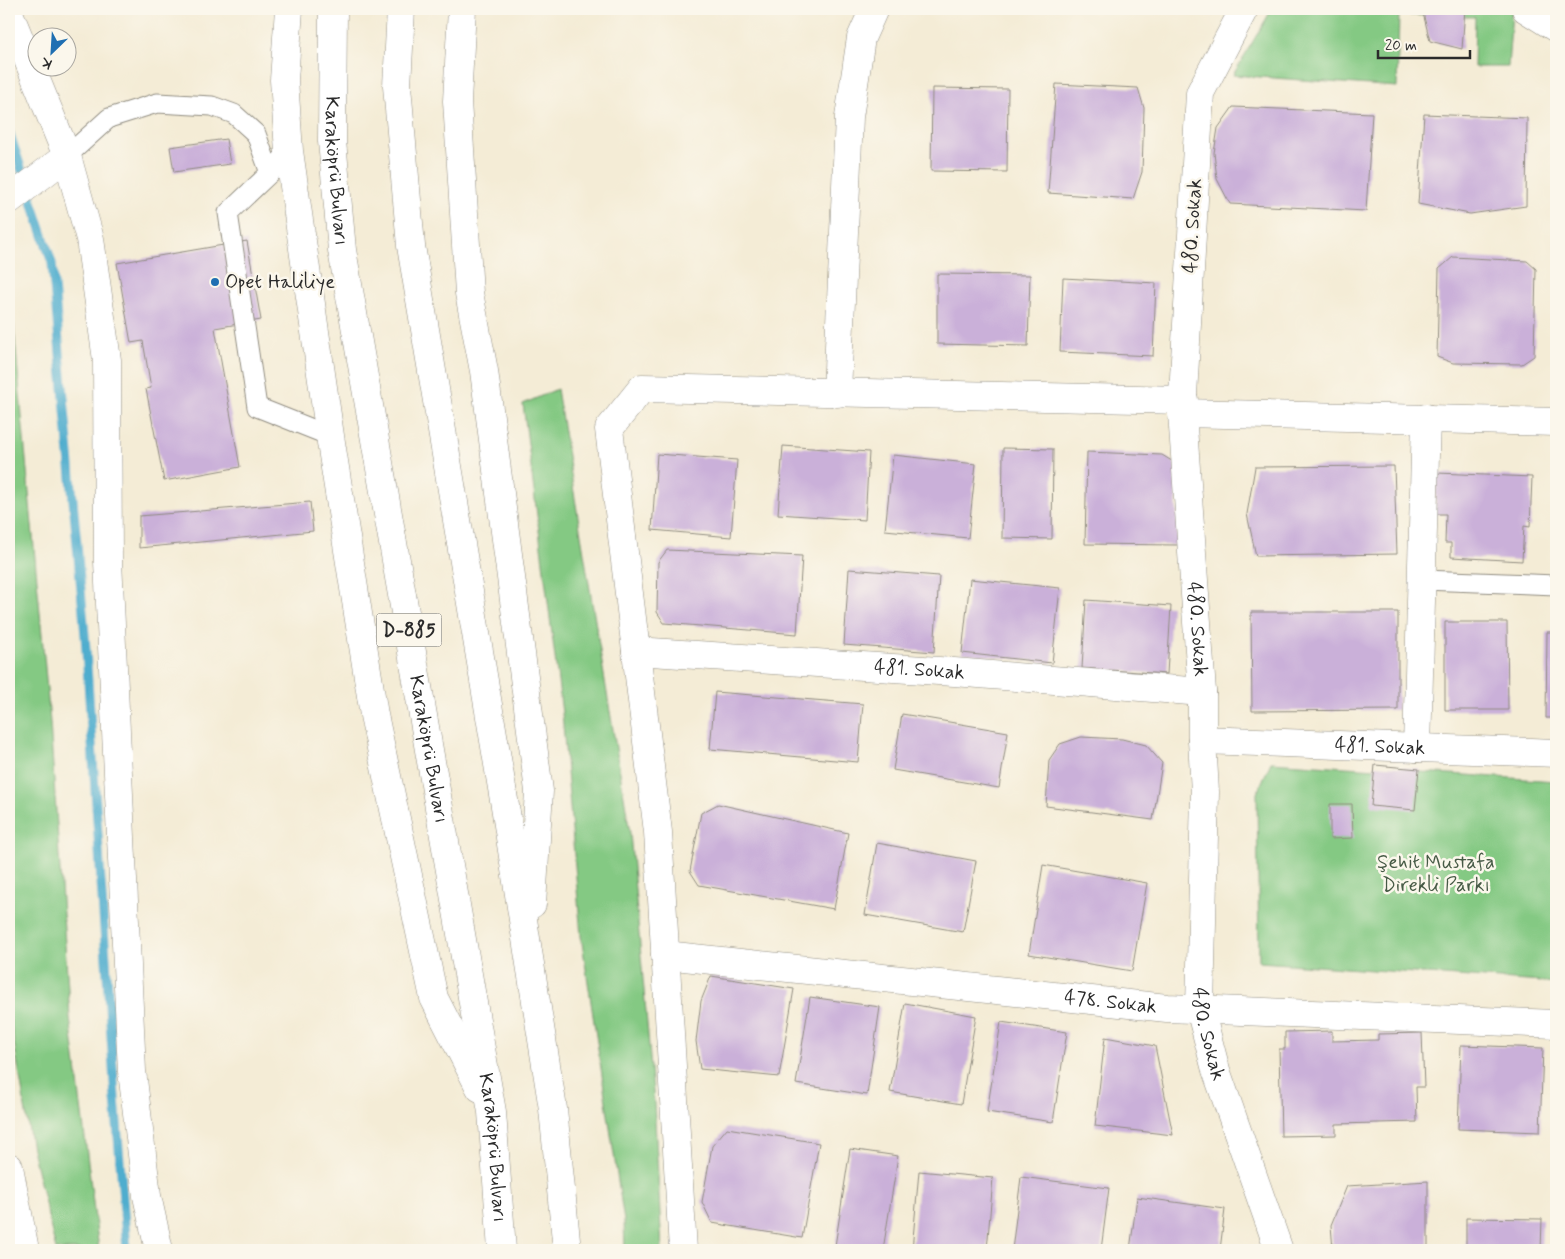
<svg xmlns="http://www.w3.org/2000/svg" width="1565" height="1259" font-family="Mynerve,sans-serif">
	<rect width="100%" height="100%" fill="#fbf7ec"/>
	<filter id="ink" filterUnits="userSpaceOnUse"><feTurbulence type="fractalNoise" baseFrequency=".02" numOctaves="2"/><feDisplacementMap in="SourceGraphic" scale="10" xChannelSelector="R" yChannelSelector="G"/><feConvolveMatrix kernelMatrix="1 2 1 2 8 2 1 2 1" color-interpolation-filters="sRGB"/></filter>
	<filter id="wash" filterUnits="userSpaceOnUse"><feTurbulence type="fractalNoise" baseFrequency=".0096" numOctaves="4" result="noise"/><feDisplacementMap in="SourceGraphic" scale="20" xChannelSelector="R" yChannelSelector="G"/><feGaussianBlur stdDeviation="1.12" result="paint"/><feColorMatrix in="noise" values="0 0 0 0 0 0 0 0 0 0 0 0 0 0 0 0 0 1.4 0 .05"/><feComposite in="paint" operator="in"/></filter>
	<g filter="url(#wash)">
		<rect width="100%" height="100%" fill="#f4ecd6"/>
		<g fill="#84c983" stroke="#587a57">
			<path d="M 1272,9 L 1506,9 L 1512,12 L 1508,67 L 1474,67 L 1475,17 L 1399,15 L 1397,87 L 1233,75 Z"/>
			<path d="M 9,274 L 50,722 L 70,1018 L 99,1250 L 56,1250 L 32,1149 L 9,1012 Z"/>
			<path d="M 557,389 L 630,833 L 654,1102 L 662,1250 L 625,1250 L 624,1221 L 581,936 L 562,713 L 523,404 Z"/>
			<path d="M 1271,762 L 1556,781 L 1556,983 L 1259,962 L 1257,793 Z"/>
		</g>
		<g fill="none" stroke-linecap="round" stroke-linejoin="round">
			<path stroke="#50adce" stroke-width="9" d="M 9,131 L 52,263 L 85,635 L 115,1098 L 127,1250"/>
		</g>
		<g id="blocks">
			<g fill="#cab0d9">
				<path d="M 1422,9 L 1465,9 L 1462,49 L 1430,41 Z"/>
				<path d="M 1056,84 L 1138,88 L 1144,108 L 1142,172 L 1133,199 L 1048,193 Z"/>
				<path d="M 932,88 L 1008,89 L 1007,172 L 931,171 Z"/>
				<path d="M 1233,107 L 1372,113 L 1366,211 L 1230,204 L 1217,179 L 1214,153 L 1218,128 Z"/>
				<path d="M 1424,114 L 1527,118 L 1526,206 L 1470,214 L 1418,204 Z"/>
				<path d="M 226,139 L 230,164 L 174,172 L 170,147 Z"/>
				<path d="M 247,241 L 261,320 L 215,328 L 240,467 L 164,481 L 146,389 L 151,388 L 143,341 L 131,343 L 117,263 Z"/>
				<path d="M 1453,257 L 1527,261 L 1536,269 L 1534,356 L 1522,364 L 1453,363 L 1437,357 L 1439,269 Z"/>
				<path d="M 937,274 L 1030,275 L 1028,346 L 937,344 Z"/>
				<path d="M 1063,278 L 1156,283 L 1153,356 L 1060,352 Z"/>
				<path d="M 783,446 L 869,452 L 865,520 L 778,514 Z"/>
				<path d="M 1003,448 L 1053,449 L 1052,539 L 1002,538 Z"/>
				<path d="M 1087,452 L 1162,455 L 1175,463 L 1178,545 L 1085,544 Z"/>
				<path d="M 657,454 L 737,460 L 731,537 L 652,530 Z"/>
				<path d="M 893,455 L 976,464 L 968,538 L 885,530 Z"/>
				<path d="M 1394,466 L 1397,554 L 1256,556 L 1247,514 L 1255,467 Z"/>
				<path d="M 1437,473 L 1532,477 L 1530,527 L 1524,526 L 1522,561 L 1451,557 L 1451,543 L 1445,543 L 1446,514 L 1435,514 Z"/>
				<path d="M 310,502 L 313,531 L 139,548 L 139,516 Z"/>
				<path d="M 667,550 L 802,556 L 797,634 L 664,623 L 657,612 L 658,562 Z"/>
				<path d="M 849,569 L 939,576 L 934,652 L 844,645 Z"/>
				<path d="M 970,579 L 1060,588 L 1052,663 L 962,653 Z"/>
				<path d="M 1086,600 L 1171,606 L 1167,674 L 1082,668 Z"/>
				<path d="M 1251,612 L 1398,612 L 1398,710 L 1252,711 Z"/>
				<path d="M 1445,622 L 1507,622 L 1508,710 L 1445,710 Z"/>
				<path d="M 1547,632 L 1556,632 L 1556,718 L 1546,718 Z"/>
				<path d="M 715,692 L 863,704 L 858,762 L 710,749 Z"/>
				<path d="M 902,714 L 1008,732 L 999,788 L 893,770 Z"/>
				<path d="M 1081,737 L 1122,739 L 1146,745 L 1162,763 L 1153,820 L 1046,806 L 1049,760 L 1060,744 Z"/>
				<path d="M 1375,765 L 1419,769 L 1415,810 L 1371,806 Z"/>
				<path d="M 718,804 L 848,833 L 834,909 L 699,885 L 690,871 L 701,813 Z"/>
				<path d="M 1330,804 L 1352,804 L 1353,838 L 1330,839 Z"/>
				<path d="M 877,843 L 976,861 L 963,932 L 865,915 Z"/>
				<path d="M 1043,865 L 1147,883 L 1132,971 L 1029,954 Z"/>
				<path d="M 711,976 L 794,989 L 779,1077 L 700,1069 L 696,1041 L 701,1001 Z"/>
				<path d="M 810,997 L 880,1007 L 867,1095 L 796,1084 Z"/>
				<path d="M 905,1003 L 976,1016 L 961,1104 L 890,1092 Z"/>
				<path d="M 1001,1022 L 1067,1032 L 1053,1122 L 987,1112 Z"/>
				<path d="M 1332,1031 L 1332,1041 L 1378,1040 L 1378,1034 L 1422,1033 L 1424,1087 L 1416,1087 L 1417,1122 L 1336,1124 L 1336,1135 L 1281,1136 L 1279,1049 L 1285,1049 L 1285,1032 Z"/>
				<path d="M 1105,1037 L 1155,1046 L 1173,1135 L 1095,1126 Z"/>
				<path d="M 1461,1045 L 1543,1048 L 1540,1132 L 1458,1129 Z"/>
				<path d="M 727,1128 L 819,1143 L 802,1238 L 712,1223 L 702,1202 L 712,1146 Z"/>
				<path d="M 850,1149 L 898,1156 L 883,1250 L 864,1250 L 835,1246 Z"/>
				<path d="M 919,1171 L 993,1178 L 987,1250 L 912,1250 Z"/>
				<path d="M 1021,1177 L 1109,1188 L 1101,1250 L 1012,1250 Z"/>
				<path d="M 1428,1181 L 1428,1250 L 1333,1250 L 1331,1225 L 1347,1186 Z"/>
				<path d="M 1137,1197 L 1225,1209 L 1220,1250 L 1130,1250 Z"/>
				<path d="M 1466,1218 L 1542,1219 L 1541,1250 L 1466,1250 Z"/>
			</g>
		</g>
	</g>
	<g filter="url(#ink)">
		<use href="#blocks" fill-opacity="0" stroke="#908c80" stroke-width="1"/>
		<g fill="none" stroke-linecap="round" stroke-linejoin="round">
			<defs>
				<g id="lane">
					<path d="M 289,151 L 270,173 L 228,213 L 257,407 L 330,436"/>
					<path d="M 67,156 L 109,118 L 157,103 L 212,106 L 234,114 L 256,134 L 270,173"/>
					<path d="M 1422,580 L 1556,585"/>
				</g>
				<g id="street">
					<path d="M 1526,9 L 1556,28"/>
					<path d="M 9,13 L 67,156 L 90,239 L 107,360 L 108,561 L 132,1071 L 147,1196 L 159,1250"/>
					<path d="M 9,200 L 67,156"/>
					<path d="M 837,393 L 849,117 L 861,38 L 874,9"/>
					<path d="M 1182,413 L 1556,422"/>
					<path id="s1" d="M 636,651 L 954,672 L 1202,692"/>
					<path id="s2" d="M 1202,740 L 1556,753"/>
					<path d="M 1417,748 L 1426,418"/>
					<path id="s3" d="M 665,955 L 1167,1008 L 1556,1024"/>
					<path d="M 683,1250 L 658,832 L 609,429 L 642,388 L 1184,400"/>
				</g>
				<g id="secondary">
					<path id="s4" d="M 1244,9 L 1200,93 L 1182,413 L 1202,692 L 1202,740 L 1205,792 L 1200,1009 L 1216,1070 L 1279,1250"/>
					<path d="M 9,1167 L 25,1250"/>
				</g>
				<g id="highway">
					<path d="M 289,9 L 284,80 L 289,151 L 330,436 L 374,715 L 434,998 L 480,1088"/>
					<path id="s5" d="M 333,9 L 332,141 L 342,250 L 492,1112 L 502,1250"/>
					<path d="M 401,9 L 397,86 L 411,246 L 505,806 L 553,1109 L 567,1250"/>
					<path d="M 462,9 L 457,101 L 469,293 L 484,371 L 539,791 L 532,904"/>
				</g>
			</defs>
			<use href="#lane" stroke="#908c80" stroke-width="21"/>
			<use href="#street" stroke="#908c80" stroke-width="29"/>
			<use href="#secondary" stroke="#908c80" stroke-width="29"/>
			<use href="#highway" stroke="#908c80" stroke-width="29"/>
			<use href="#lane" stroke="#fff" stroke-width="19"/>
			<use href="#street" stroke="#fff" stroke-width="28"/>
			<use href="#secondary" stroke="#fff" stroke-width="28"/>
			<use href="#highway" stroke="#fff" stroke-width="28"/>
		</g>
	</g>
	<circle fill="#1f6fb2" stroke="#fbf7ec" stroke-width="2" cx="215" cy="282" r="5"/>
	<g text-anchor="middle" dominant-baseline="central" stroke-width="5" stroke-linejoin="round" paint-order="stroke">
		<rect fill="#fbf7ec" stroke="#696865" stroke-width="1" x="376.5" y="613.5" width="65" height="33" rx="4"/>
		<g font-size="19" font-weight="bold" fill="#2b2b2b">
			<text x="409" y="630">D-885</text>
		</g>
		<g font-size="20" fill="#2b2b2b" stroke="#fbf7ec">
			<text stroke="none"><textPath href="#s5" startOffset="162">Karaköprü Bulvarı</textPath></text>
			<text transform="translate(1193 226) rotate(-87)">480. Sokak</text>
			<text stroke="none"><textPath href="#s4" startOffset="632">480. Sokak</textPath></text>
			<text stroke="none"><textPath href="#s1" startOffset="284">481. Sokak</textPath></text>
			<text stroke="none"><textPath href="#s2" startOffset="178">481. Sokak</textPath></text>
			<text stroke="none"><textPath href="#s5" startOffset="748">Karaköprü Bulvarı</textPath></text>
			<text stroke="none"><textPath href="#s3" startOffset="448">478. Sokak</textPath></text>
			<text stroke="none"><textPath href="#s4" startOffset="1038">480. Sokak</textPath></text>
			<text stroke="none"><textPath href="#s5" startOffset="1152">Karaköprü Bulvarı</textPath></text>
		</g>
		<g font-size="20" fill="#2b2b2b" stroke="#fbf7ec" text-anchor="start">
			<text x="225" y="282">Opet Haliliye</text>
		</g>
		<g font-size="20" fill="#465a45" stroke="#fbf7ec">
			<text x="1436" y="862">Şehit Mustafa<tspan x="1436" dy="23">Direkli Parkı</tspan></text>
		</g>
	</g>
	<rect width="1565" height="1259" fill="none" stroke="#fbf7ec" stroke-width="30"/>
	<g transform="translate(52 52) rotate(205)"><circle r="24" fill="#fbf7ec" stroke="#a8a59f"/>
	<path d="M0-4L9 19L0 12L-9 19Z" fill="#1f6fb2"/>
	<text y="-8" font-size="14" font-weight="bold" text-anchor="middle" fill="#2b2b2b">K</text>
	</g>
	<path d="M1378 50v8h92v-8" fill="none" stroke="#2b2b2b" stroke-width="2.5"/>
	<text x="1385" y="50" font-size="15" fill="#2b2b2b" stroke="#fbf7ec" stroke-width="4" paint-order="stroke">20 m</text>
</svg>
